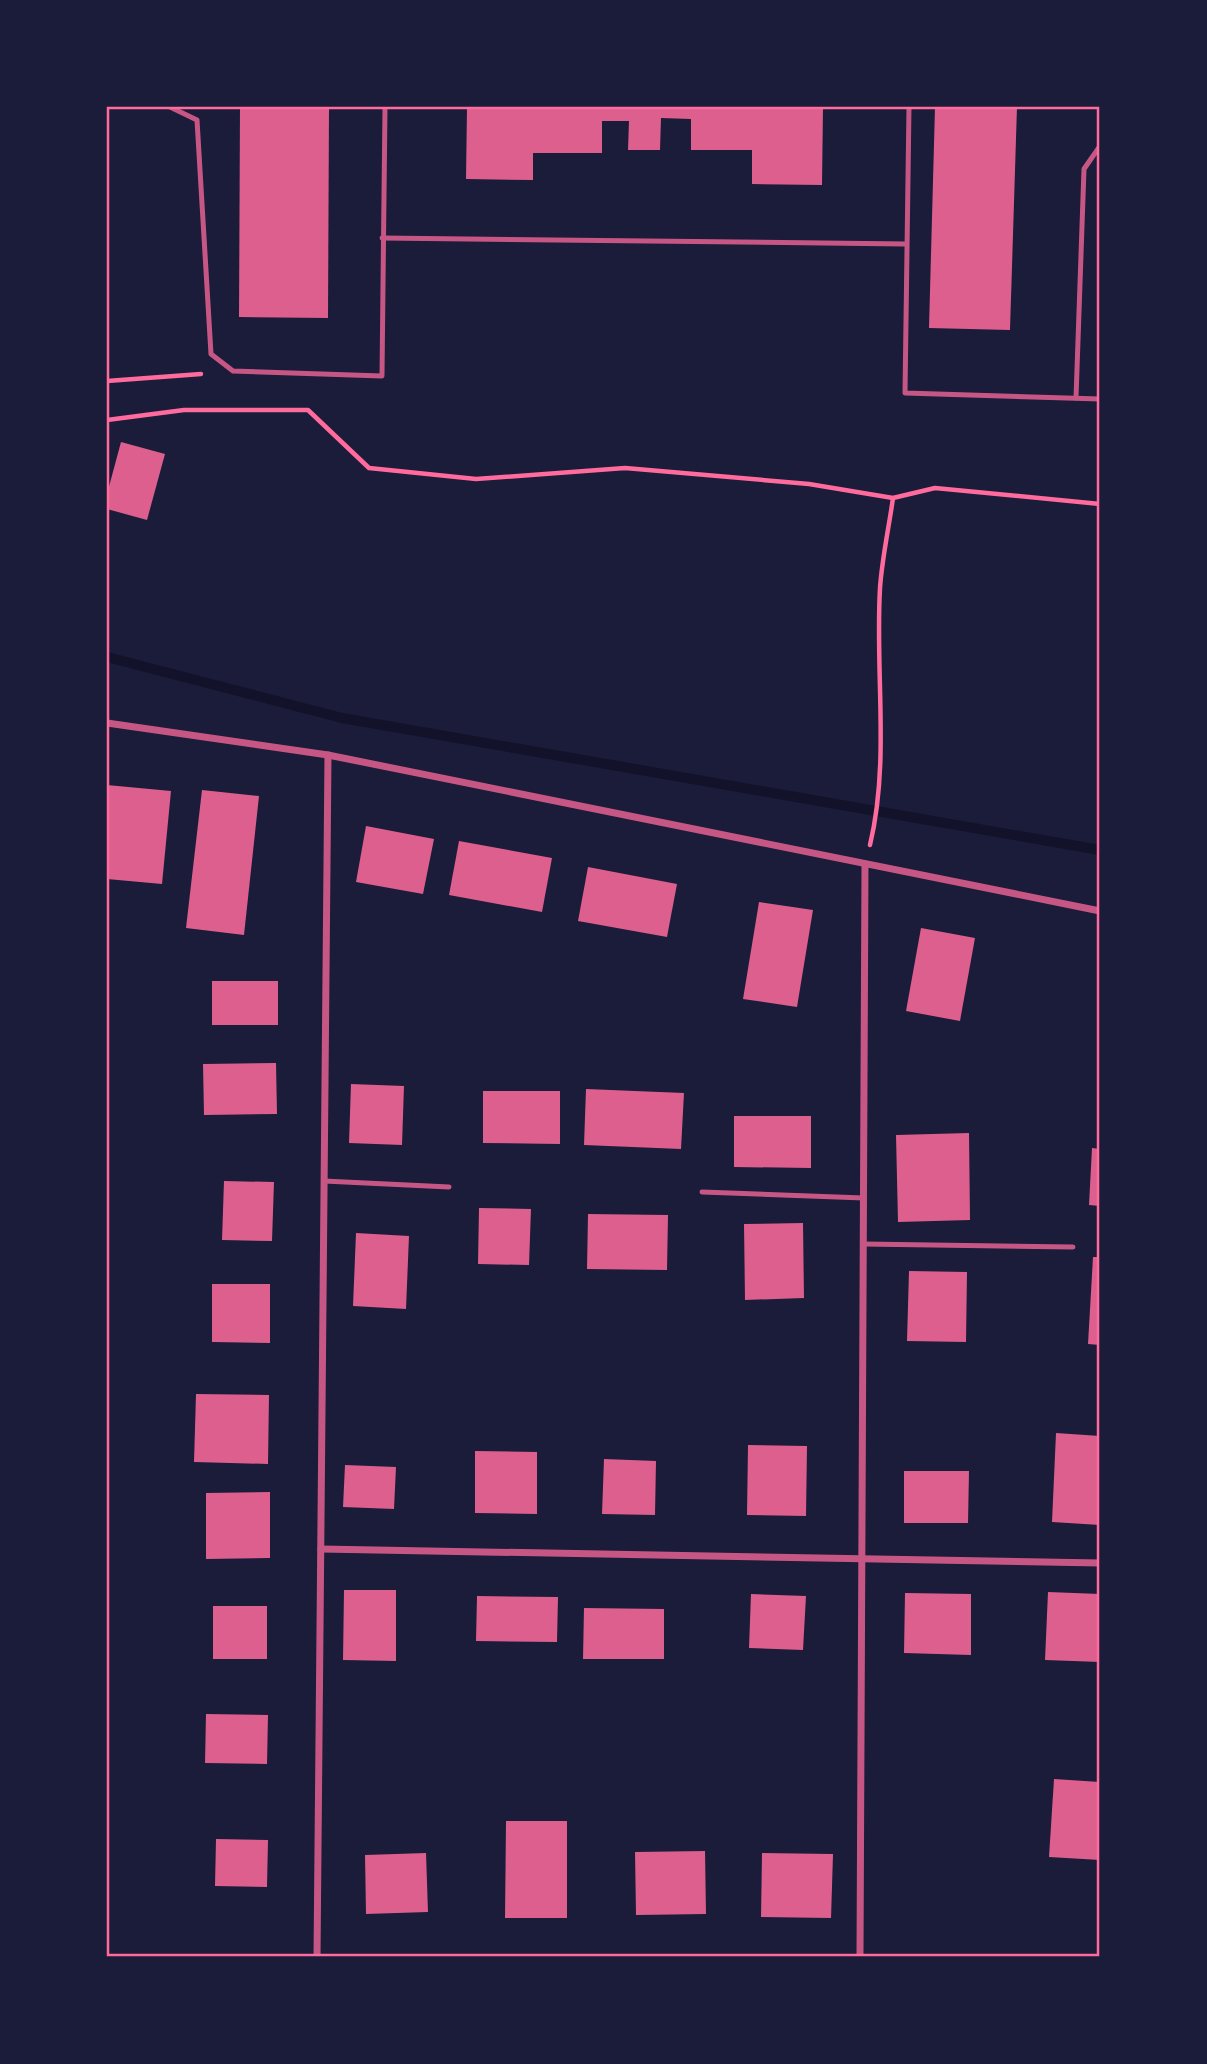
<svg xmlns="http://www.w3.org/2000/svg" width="1207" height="2064" font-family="'Golos Text',sans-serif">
	<rect width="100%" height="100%" fill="#1b1b3a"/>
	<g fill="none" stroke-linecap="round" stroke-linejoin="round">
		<path stroke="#12122b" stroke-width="10" d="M 107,657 L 342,718 L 1100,850"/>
	</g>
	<g fill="#dd5f8e">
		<path d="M 240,107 L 329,107 L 328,318 L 239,317 Z"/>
		<path d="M 467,107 L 823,107 L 822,185 L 752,184 L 752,150 L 691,150 L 691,119 L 661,118 L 660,150 L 628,150 L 629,121 L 602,121 L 602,153 L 533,153 L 533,180 L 466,179 Z"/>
		<path d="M 935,107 L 1017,107 L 1010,330 L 929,328 Z"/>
		<path d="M 121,442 L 165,454 L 147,520 L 107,509 L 107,494 Z"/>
		<path d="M 107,785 L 171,791 L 162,884 L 107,879 Z"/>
		<path d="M 202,790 L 259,796 L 244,935 L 186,928 Z"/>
		<path d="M 366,826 L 434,839 L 423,894 L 356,882 Z"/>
		<path d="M 459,841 L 552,858 L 542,912 L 449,895 Z"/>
		<path d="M 588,867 L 677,884 L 667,937 L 578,921 Z"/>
		<path d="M 759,902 L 813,910 L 797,1007 L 743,999 Z"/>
		<path d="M 921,928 L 975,938 L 960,1021 L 906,1011 Z"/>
		<rect x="212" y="981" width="66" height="44"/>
		<path d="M 276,1063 L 277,1114 L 204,1115 L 203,1064 Z"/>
		<path d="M 351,1084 L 404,1086 L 402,1145 L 349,1143 Z"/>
		<path d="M 586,1089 L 684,1093 L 681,1149 L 584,1145 Z"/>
		<path d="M 483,1091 L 560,1091 L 560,1144 L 483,1143 Z"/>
		<path d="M 734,1116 L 811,1116 L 811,1168 L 734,1167 Z"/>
		<path d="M 969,1133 L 970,1220 L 898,1222 L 896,1135 Z"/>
		<path d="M 1092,1148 L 1100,1149 L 1100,1206 L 1089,1205 Z"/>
		<path d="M 224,1181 L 274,1182 L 272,1241 L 222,1240 Z"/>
		<path d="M 479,1208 L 531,1209 L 529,1265 L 478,1264 Z"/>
		<path d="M 588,1214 L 668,1215 L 667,1270 L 587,1269 Z"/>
		<path d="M 803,1223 L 804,1298 L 745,1300 L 744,1224 Z"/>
		<path d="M 356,1233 L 409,1236 L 406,1309 L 353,1306 Z"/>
		<path d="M 1093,1257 L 1100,1257 L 1100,1345 L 1088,1344 Z"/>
		<path d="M 909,1271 L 967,1272 L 966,1342 L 907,1341 Z"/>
		<path d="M 212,1284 L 270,1284 L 270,1343 L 212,1342 Z"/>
		<path d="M 196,1394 L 269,1395 L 268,1464 L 194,1462 Z"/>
		<path d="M 1056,1433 L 1100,1436 L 1100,1525 L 1052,1522 Z"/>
		<path d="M 748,1445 L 807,1446 L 806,1516 L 747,1515 Z"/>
		<path d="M 475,1451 L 537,1452 L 537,1514 L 475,1513 Z"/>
		<path d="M 604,1459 L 656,1461 L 655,1515 L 602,1514 Z"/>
		<path d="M 345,1465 L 396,1467 L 394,1509 L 343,1507 Z"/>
		<path d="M 904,1471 L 969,1471 L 968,1523 L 904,1523 Z"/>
		<path d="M 270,1492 L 270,1558 L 206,1559 L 206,1493 Z"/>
		<path d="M 344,1590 L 396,1590 L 396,1661 L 343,1660 Z"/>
		<path d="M 1048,1592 L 1100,1594 L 1100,1662 L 1045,1660 Z"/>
		<path d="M 905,1593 L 971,1594 L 971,1655 L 904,1653 Z"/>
		<path d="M 751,1594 L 806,1596 L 803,1650 L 749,1648 Z"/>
		<path d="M 477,1596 L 558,1597 L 557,1642 L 476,1641 Z"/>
		<rect x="213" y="1606" width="54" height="53"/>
		<path d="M 584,1608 L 664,1609 L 664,1659 L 583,1659 Z"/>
		<path d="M 206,1714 L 268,1715 L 267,1764 L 205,1763 Z"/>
		<path d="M 1054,1779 L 1100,1782 L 1100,1860 L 1049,1857 Z"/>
		<path d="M 506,1821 L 567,1821 L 567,1918 L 505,1918 Z"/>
		<path d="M 216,1839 L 268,1840 L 267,1887 L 215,1886 Z"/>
		<path d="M 705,1851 L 706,1914 L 636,1915 L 635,1852 Z"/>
		<path d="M 426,1853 L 428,1912 L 366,1914 L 365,1855 Z"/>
		<path d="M 762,1853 L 833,1854 L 831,1918 L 761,1917 Z"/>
	</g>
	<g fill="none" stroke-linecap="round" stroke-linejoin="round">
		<g stroke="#ff6b9d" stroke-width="4.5">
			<path d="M 107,381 L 201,374"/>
			<path d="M 107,420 L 184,410 L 308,410 L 369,468 L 476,479 L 625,468 L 809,484 L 893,498 L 935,488 L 1100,504"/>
			<path d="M 870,845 C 890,761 875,673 880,588 C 882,558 889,527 893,498"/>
		</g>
		<g stroke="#c65784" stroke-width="5">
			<path d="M 170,107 L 197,120 L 211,354 L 233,371 L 382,376 L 385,107"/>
			<path d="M 909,107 L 905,393 L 1100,399"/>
			<path d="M 382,238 L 906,244"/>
			<path d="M 1076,398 L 1084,169 L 1100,146"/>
			<path d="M 324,1181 L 449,1187"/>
			<path d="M 702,1192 L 864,1198"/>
			<path d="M 863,1244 L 1073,1247"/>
		</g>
		<g stroke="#c65784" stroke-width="7">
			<path d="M 107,723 L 328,755 L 1100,911"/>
			<path d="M 321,1549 L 1100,1563"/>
			<path d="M 317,1957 L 328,755"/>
			<path d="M 860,1957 L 865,864"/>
		</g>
	</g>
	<rect width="1207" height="2064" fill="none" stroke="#1b1b3a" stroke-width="217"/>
	<rect x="108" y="108" width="990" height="1847" fill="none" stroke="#ff6b9d" stroke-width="2.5"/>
</svg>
